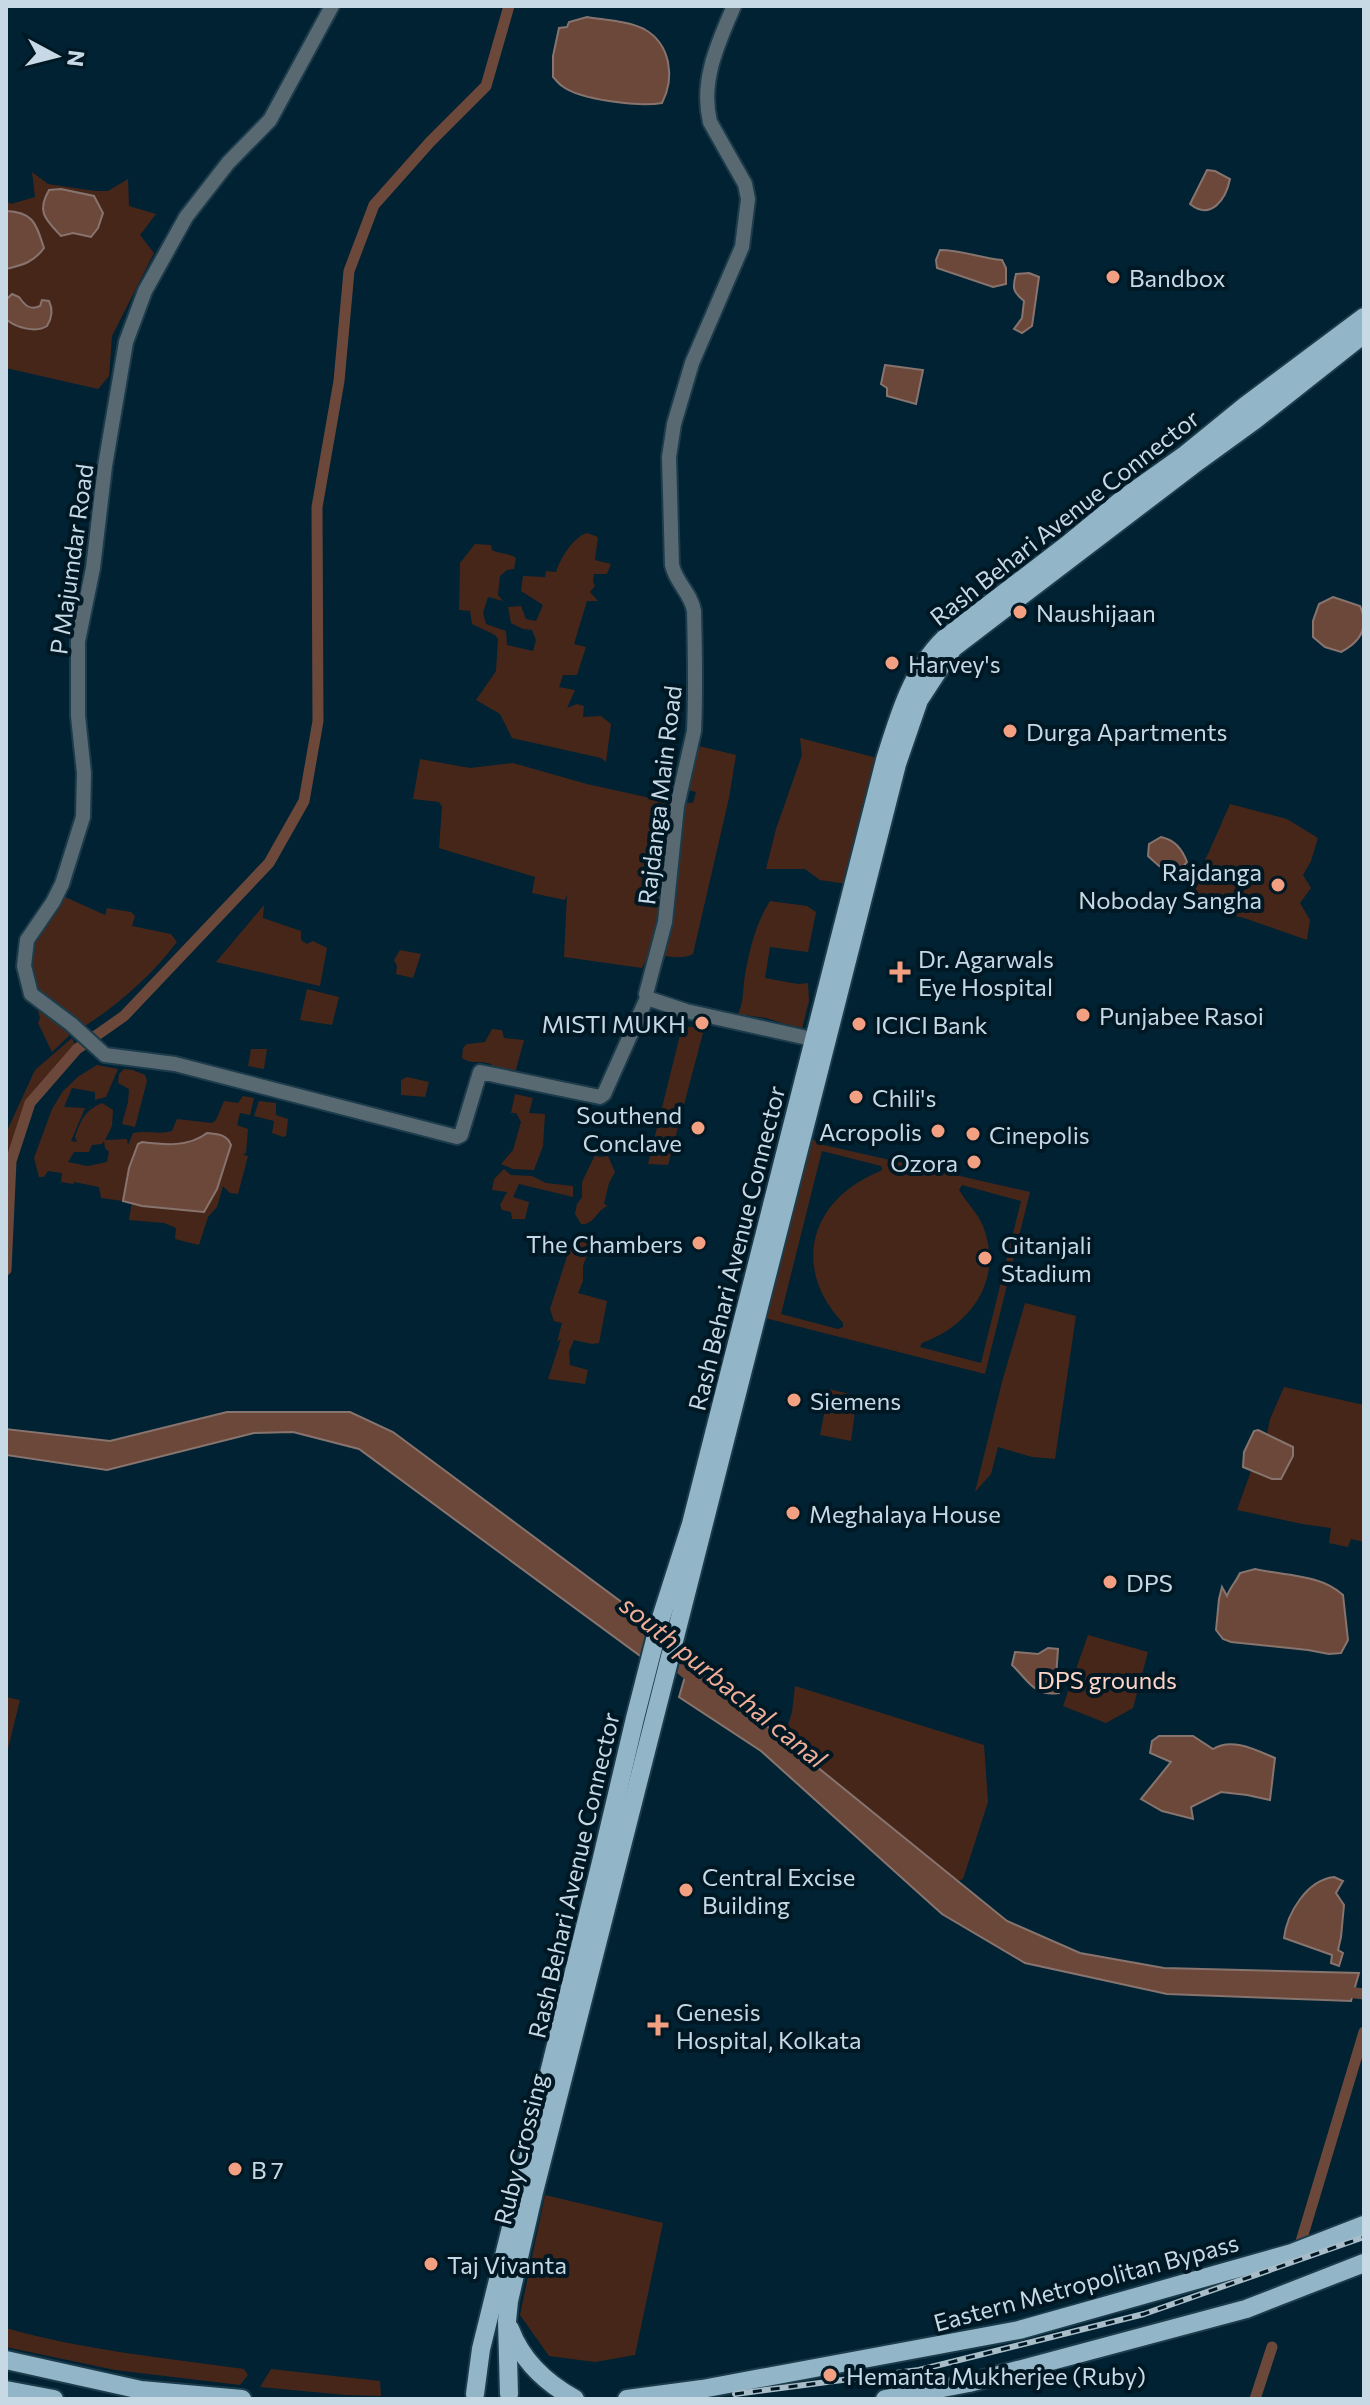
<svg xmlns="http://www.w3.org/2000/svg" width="1370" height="2405" font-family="Commissioner,sans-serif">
	<rect width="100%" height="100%" fill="#002232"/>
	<g fill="#47261a" fill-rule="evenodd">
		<path d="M 32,172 L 48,184 L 95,191 L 108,191 L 128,179 L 129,206 L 156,214 L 140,235 L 154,253 L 112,336 L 109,376 L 98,389 L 6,368 L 6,201 L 11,204 L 35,197 Z"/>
		<path d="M 587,533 L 598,537 L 595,560 L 611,564 L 607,574 L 594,574 L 593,582 L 595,586 L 590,592 L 598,601 L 587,601 L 574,644 L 586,647 L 577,675 L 563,675 L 559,687 L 575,690 L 567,708 L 577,704 L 584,706 L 583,717 L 601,716 L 611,724 L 606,762 L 601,758 L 512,738 L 500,714 L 476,700 L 496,671 L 498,639 L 495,635 L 472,624 L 470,611 L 459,610 L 460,563 L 475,544 L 491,545 L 492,550 C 499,554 510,553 516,558 L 514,569 L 507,570 L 500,576 L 498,595 L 503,601 L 488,597 L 483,613 L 486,624 L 506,631 L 507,645 L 533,651 L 536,640 L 532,630 L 523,629 L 511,623 L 508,607 L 521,606 L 526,619 L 536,621 L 543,605 L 521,591 L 523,576 L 545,577 L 546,571 L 556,572 C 560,559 573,537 587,533 Z"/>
		<path d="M 800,738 L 885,760 L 854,885 L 820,880 L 805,869 L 766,869 L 776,829 L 802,755 Z"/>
		<path d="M 699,746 L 736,755 L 729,798 L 693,954 C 683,960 659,957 651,950 L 642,968 L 564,957 L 567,894 L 565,900 L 532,893 L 535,877 L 439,848 L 442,807 L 439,802 L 413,799 L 420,759 L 470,768 L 513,763 L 587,784 L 664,801 L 693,803 L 696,792 L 685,789 Z"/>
		<path d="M 1230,804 L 1287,819 L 1318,838 L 1311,861 L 1303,875 L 1311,888 L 1300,903 L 1310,920 L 1307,940 L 1244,918 L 1181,904 L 1208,854 Z"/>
		<path d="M 63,896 L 105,915 L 107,908 L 131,912 L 135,916 L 132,926 L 171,934 L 177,942 C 151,976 120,1003 85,1026 L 70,1022 L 76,1029 L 52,1052 L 38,1023 L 40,1018 L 37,1007 L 59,1011 L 32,983 L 30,951 L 34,932 Z"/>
		<path d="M 770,901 L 807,906 L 816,912 L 808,952 L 770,947 L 765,978 L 798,984 L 808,983 L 809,1001 L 802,1029 L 766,1018 L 738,1014 C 743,1004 743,993 744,982 C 748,955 755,924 770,901 Z"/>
		<path d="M 264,905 L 263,918 L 301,931 L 301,940 L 307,944 L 313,941 L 327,948 L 320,986 L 216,962 Z"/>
		<path d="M 400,950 L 421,954 L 413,978 L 396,974 L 397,966 L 394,960 Z"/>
		<path d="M 307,989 L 339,997 L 332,1025 L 300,1020 Z"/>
		<path d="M 682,1027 L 693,1027 L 703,1033 L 668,1165 L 648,1164 Z"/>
		<path d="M 492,1029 L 502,1030 L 504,1038 L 524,1040 L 515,1073 L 495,1075 L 491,1064 C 479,1060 472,1065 462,1058 L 463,1048 L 467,1044 L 485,1042 Z"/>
		<path d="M 72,1038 L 77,1049 L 30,1103 L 11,1161 L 6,1270 L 6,1133 L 35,1070 Z"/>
		<path d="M 251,1049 L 267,1049 L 264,1069 L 248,1066 Z"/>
		<path d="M 97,1065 L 118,1069 L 106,1097 L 95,1100 L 95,1092 L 72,1088 L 64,1107 L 85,1108 L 71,1141 L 77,1142 L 75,1137 C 81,1120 84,1111 102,1103 L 113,1110 L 112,1126 L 105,1140 L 127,1139 L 128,1145 L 133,1133 C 146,1130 159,1135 172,1131 L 177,1119 L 212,1123 L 216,1120 L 224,1101 L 238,1103 L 243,1096 L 254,1098 L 250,1115 L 240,1113 L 237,1125 L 248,1129 L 246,1153 L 243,1155 L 248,1156 L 238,1194 L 230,1193 L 223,1186 L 217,1207 L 208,1217 L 199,1245 L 175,1239 L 176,1228 L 164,1223 L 129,1220 L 132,1202 L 204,1212 L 217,1189 L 231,1145 L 201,1137 L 188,1143 L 177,1145 L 143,1142 L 138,1144 L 128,1169 L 123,1201 L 101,1198 L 99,1187 L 74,1182 L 73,1184 L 61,1182 L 62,1173 L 48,1171 L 44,1177 L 39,1177 L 34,1158 L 52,1109 L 63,1091 L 79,1076 ZM 104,1141 L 105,1148 L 109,1152 L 107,1162 L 88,1166 L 68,1162 L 74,1152 L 89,1152 L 92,1145 L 102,1144 Z"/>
		<path d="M 124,1069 L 133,1070 L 145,1075 L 147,1081 L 135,1127 L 122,1124 L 128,1102 L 129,1089 L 118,1083 L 119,1074 Z"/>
		<path d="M 407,1077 L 429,1082 L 425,1097 L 401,1095 L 401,1080 Z"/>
		<path d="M 515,1094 L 533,1098 L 529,1113 L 545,1114 L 543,1146 L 534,1170 L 513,1169 L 501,1164 L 513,1150 L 521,1122 L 516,1113 L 511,1113 Z"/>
		<path d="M 259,1101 L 276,1103 L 276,1115 L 288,1119 L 286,1136 L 283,1137 L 272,1133 L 274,1121 L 254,1116 Z"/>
		<path d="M 810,1138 L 824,1145 L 1030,1192 L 985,1374 L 765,1318 ZM 822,1151 L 881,1166 L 882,1169 L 881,1171 C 811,1198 790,1267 843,1323 L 843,1327 L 838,1329 L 781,1314 ZM 962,1185 L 1021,1201 L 981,1363 L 920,1347 L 922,1343 C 971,1325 1004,1280 983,1226 C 977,1212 967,1203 959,1190 Z"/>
		<path d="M 595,1155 L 599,1157 L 608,1156 L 615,1172 L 609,1183 L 604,1204 L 608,1206 C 596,1210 595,1225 581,1224 L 575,1214 L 577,1204 L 582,1197 L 582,1182 Z"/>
		<path d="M 504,1169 L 511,1175 L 532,1176 L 546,1183 L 573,1186 L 573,1197 L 519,1184 L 513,1197 L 529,1202 L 525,1219 L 512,1219 L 511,1212 L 502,1210 L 500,1205 L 507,1192 L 492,1190 L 494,1179 Z"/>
		<path d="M 572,1241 L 592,1242 L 583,1266 L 583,1281 L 578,1293 L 607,1301 L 599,1343 L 592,1344 L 574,1340 L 569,1352 L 570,1365 L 588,1370 L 585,1384 L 548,1379 L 561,1339 L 557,1342 L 562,1323 L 554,1321 L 550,1309 Z"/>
		<path d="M 1025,1303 L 1076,1316 L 1055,1459 L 1032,1457 L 998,1447 L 991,1474 L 975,1492 L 1002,1382 Z"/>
		<path d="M 1284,1387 L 1364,1405 L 1364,1542 L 1351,1539 L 1348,1547 L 1329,1543 L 1331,1528 L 1302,1524 L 1237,1510 L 1251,1471 L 1273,1479 L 1284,1474 L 1289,1461 L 1292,1459 L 1293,1447 L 1267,1434 L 1270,1419 Z"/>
		<path d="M 829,1389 L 857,1396 L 851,1441 L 820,1435 Z"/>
		<path d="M 1088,1635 L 1148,1652 L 1133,1708 L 1106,1723 L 1063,1706 Z"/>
		<path d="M 795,1686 L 984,1745 L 988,1802 L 963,1879 L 937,1889 L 779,1754 L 792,1712 Z"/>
		<path d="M 6,1697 L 20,1700 L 6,1757 Z"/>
		<path d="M 545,2195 L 663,2223 L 635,2355 L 595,2362 L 549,2356 L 520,2315 Z"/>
		<path d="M 6,2328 C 83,2350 165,2358 244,2369 L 248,2375 L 240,2385 L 115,2370 L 6,2347 Z"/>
		<path d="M 271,2369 L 380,2381 L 381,2396 L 346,2395 L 260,2387 Z"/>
	</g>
	<g fill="#6c483b" stroke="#87746e" stroke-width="2">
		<path d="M 587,17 C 605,20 628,21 644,29 C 671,44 675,78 662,103 C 640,107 580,100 562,86 C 559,84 556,80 553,77 L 553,56 L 559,28 L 567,27 L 569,22 Z"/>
		<path d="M 1207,170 L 1215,171 L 1230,179 C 1226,199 1211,221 1190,204 Z"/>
		<path d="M 61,189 L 94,196 L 103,213 L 98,228 L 91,237 L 73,233 L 61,236 C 46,220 36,212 49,190 Z"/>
		<path d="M 6,211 C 34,212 36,224 44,248 C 34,262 23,265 6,269 Z"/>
		<path d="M 940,250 C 961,250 981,258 1002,260 L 1006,268 L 1006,284 L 993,287 L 937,268 L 936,260 Z"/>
		<path d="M 1029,273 L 1039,277 L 1032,326 L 1022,333 L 1014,329 L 1022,318 L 1024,301 C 1013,292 1012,288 1016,274 Z"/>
		<path d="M 12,294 L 19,297 C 24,304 29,311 40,306 L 42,300 L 49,301 C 53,309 52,318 47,326 C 36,333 17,328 7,320 L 6,300 Z"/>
		<path d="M 885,365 L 923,370 L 916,404 L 887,396 L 887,388 L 881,384 Z"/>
		<path d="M 1333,597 L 1360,606 C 1370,628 1360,642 1341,652 L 1325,647 L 1313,637 L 1313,621 L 1319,604 Z"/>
		<path d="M 1161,837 C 1175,840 1182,849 1187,862 L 1177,874 L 1159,866 L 1148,856 L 1149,844 Z"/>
		<path d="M 207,1133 C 217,1134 227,1134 231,1145 L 217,1189 L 204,1212 L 142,1206 L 123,1201 L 129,1168 L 138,1144 L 142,1142 C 165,1145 189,1147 207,1133 Z"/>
		<path d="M 227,1412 L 350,1412 L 393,1432 L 651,1624 L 643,1658 L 359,1449 L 293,1432 L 254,1433 L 107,1470 L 6,1455 L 6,1429 L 110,1441 Z"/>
		<path d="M 1258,1430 L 1293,1447 L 1293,1456 L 1281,1479 L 1272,1479 L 1243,1467 L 1244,1452 L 1254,1431 Z"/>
		<path d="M 1255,1569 C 1285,1576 1320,1574 1343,1595 L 1348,1640 L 1341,1653 L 1329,1654 L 1308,1650 L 1231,1642 L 1223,1639 L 1216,1630 L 1219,1599 L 1222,1587 L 1227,1596 C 1230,1587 1236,1582 1240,1573 Z"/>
		<path d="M 1048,1648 L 1058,1649 L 1056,1678 L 1059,1693 C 1034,1697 1028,1680 1012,1665 L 1015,1652 L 1038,1654 Z"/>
		<path d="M 689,1663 L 1007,1921 L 1080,1953 L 1164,1968 L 1359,1973 L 1351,2001 L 1167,1994 L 1025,1963 L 942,1914 L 761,1751 L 679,1697 Z"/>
		<path d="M 1159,1736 L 1193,1736 L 1213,1749 C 1232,1737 1256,1750 1275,1758 L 1270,1800 L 1247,1795 L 1221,1792 L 1191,1807 L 1193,1819 L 1162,1811 L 1141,1799 L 1171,1762 L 1150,1753 L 1152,1741 Z"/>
		<path d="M 1334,1877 L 1343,1881 L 1336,1893 L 1344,1905 L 1341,1937 L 1338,1950 L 1343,1953 L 1339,1966 L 1331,1963 L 1332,1955 L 1284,1938 C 1287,1913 1307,1880 1334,1877 Z"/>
	</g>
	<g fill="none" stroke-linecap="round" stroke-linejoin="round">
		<g stroke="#6c483b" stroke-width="11">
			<path d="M 6,1270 L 11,1161 L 30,1103 L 77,1049 L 124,1016 L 269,863 L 304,801 L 318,721 L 317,507 L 339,381 L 349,271 L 374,205 L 430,142 L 486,86 L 509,6"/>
			<path d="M 649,1643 L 698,1683"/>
			<path d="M 1340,1991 L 1364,1994"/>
			<path d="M 1299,2248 L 1364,2032"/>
			<path d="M 1255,2399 L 1272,2347"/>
		</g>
		<defs>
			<g id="tertiary">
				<path d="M 332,6 L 270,120 L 228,163 L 186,217 L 145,291 L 126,342 L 105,466 L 93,568 L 78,641 L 78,716 L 84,773 L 83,817 L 62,884 L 53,902 L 27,940 L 24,966 L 31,994 L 71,1024 L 105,1055 L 175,1064 L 457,1137 L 461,1135 L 480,1072 L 600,1097 L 604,1094 L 647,998 L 646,994 L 665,922 L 677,806 L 694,731 C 696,691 695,651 694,611 C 691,593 676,583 672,565 L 669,457 L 674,424 L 692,363 L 742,247 L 748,199 L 745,184 L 710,122 C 700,81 718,43 734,6"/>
				<path d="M 647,998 L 686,1011 L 821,1041"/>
			</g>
			<g id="primary">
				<path d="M 510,2329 C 522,2361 546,2383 575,2399"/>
				<path d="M 6,2360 L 141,2390 L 242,2399"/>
				<path d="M 6,2390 L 54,2399"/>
				<path d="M 475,2394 L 481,2349 L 601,1862 L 635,1718 L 659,1624 L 691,1524 L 885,760 C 898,718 912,670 944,639 L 1067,545 L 1124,498 L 1186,454 L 1245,406 L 1364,317"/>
				<path d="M 509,2394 L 507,2321 L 509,2301 L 534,2192 L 897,764 L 919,700 L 953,648 L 1193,465 L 1255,420 L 1364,334"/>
				<path d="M 627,2399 L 702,2389 L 1019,2330 L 1292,2253 L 1364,2225"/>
				<path d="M 885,2399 L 969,2383 L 1246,2309 L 1364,2263"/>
			</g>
		</defs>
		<use href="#tertiary" stroke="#1c3c4b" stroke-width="18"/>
		<use href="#primary" stroke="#1c3c4b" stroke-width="22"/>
		<use href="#tertiary" stroke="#596972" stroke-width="14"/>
		<use href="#primary" stroke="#93b5c8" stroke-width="18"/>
		<defs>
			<path id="rail" d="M 735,2394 L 919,2370 L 1144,2314 L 1364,2237"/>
		</defs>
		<use href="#rail" stroke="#a9bdc9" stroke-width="6"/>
		<use href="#rail" stroke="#001824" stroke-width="3" stroke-dasharray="9" stroke-linecap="butt"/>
	</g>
	<g fill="#f3a082" stroke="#001824" stroke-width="3">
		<circle cx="1113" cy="277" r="8"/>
		<circle cx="1020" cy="612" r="8"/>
		<circle cx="892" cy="663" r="8"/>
		<circle cx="1010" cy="731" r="8"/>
		<circle cx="1278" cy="885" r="8"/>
		<path d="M896 960h8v8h8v8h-8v8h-8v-8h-8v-8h8z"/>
		<circle cx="1083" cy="1015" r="8"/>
		<circle cx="702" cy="1023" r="8"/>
		<circle cx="859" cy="1024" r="8"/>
		<circle cx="856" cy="1097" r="8"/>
		<circle cx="698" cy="1128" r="8"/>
		<circle cx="938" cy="1131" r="8"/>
		<circle cx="973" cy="1134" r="8"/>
		<circle cx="974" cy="1162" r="8"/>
		<circle cx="699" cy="1243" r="8"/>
		<circle cx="985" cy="1258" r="8"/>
		<circle cx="794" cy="1400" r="8"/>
		<circle cx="793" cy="1513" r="8"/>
		<circle cx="1110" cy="1582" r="8"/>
		<circle cx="686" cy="1890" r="8"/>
		<path d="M654 2013h8v8h8v8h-8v8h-8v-8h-8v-8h8z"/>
		<circle cx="235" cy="2169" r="8"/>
		<circle cx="431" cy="2264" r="8"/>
		<circle cx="830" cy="2375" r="8"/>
	</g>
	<g text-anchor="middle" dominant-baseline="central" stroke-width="8" stroke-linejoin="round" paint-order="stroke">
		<g font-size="24" fill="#c7d9e4" stroke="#001824" text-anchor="start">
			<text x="1129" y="277">Bandbox</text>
			<text x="1036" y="612">Naushijaan</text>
			<text x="908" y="663">Harvey's</text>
			<text x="1026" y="731">Durga Apartments</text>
			<text x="1262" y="871" text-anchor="end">Rajdanga<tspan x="1262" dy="28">Noboday Sangha</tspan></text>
			<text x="918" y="958">Dr. Agarwals<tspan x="918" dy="28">Eye Hospital</tspan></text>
			<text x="1099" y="1015">Punjabee Rasoi</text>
			<text x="686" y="1023" text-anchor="end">MISTI MUKH</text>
			<text x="875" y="1024">ICICI Bank</text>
			<text x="872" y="1097">Chili's</text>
			<text x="682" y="1114" text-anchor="end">Southend<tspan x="682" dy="28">Conclave</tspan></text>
			<text x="922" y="1131" text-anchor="end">Acropolis</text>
			<text x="989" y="1134">Cinepolis</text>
			<text x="958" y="1162" text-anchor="end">Ozora</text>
			<text x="683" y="1243" text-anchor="end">The Chambers</text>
			<text x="1001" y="1244">Gitanjali<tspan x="1001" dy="28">Stadium</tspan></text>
			<text x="810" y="1400">Siemens</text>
			<text x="809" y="1513">Meghalaya House</text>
			<text x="1126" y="1582">DPS</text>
			<text x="702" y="1876">Central Excise<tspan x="702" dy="28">Building</tspan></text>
			<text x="676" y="2011">Genesis<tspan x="676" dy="28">Hospital, Kolkata</tspan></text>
			<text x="251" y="2169">B 7</text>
			<text x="447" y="2264">Taj Vivanta</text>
			<text x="846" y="2375">Hemanta Mukherjee (Ruby)</text>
		</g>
		<g font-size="24" fill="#c7d9e4" stroke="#001824">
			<text transform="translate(1064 517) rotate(-38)">Rash Behari Avenue Connector</text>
			<text transform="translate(71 559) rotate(-82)">P Majumdar Road</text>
			<text transform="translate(659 795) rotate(-83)">Rajdanga Main Road</text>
			<text transform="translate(736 1248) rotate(-76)">Rash Behari Avenue Connector</text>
			<text transform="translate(573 1875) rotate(-77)">Rash Behari Avenue Connector</text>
			<text transform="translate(520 2149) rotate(-76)">Ruby Crossing</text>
			<text transform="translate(1086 2282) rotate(-15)">Eastern Metropolitan Bypass</text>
		</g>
		<g font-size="24" fill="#fed4c6" stroke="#001824">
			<text x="1107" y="1679">DPS grounds</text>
		</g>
		<g font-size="26" font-style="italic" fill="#f0ae97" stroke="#001824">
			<text transform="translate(724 1681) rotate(39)">south purbachal canal</text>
		</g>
	</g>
	<rect width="1370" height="2405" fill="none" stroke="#c7d9e4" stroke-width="16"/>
	<g transform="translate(56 56) rotate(97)" stroke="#001824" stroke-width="6" paint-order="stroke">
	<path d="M0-6L14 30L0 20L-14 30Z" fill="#c7d9e4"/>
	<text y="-12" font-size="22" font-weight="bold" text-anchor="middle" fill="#c7d9e4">N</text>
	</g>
</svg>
